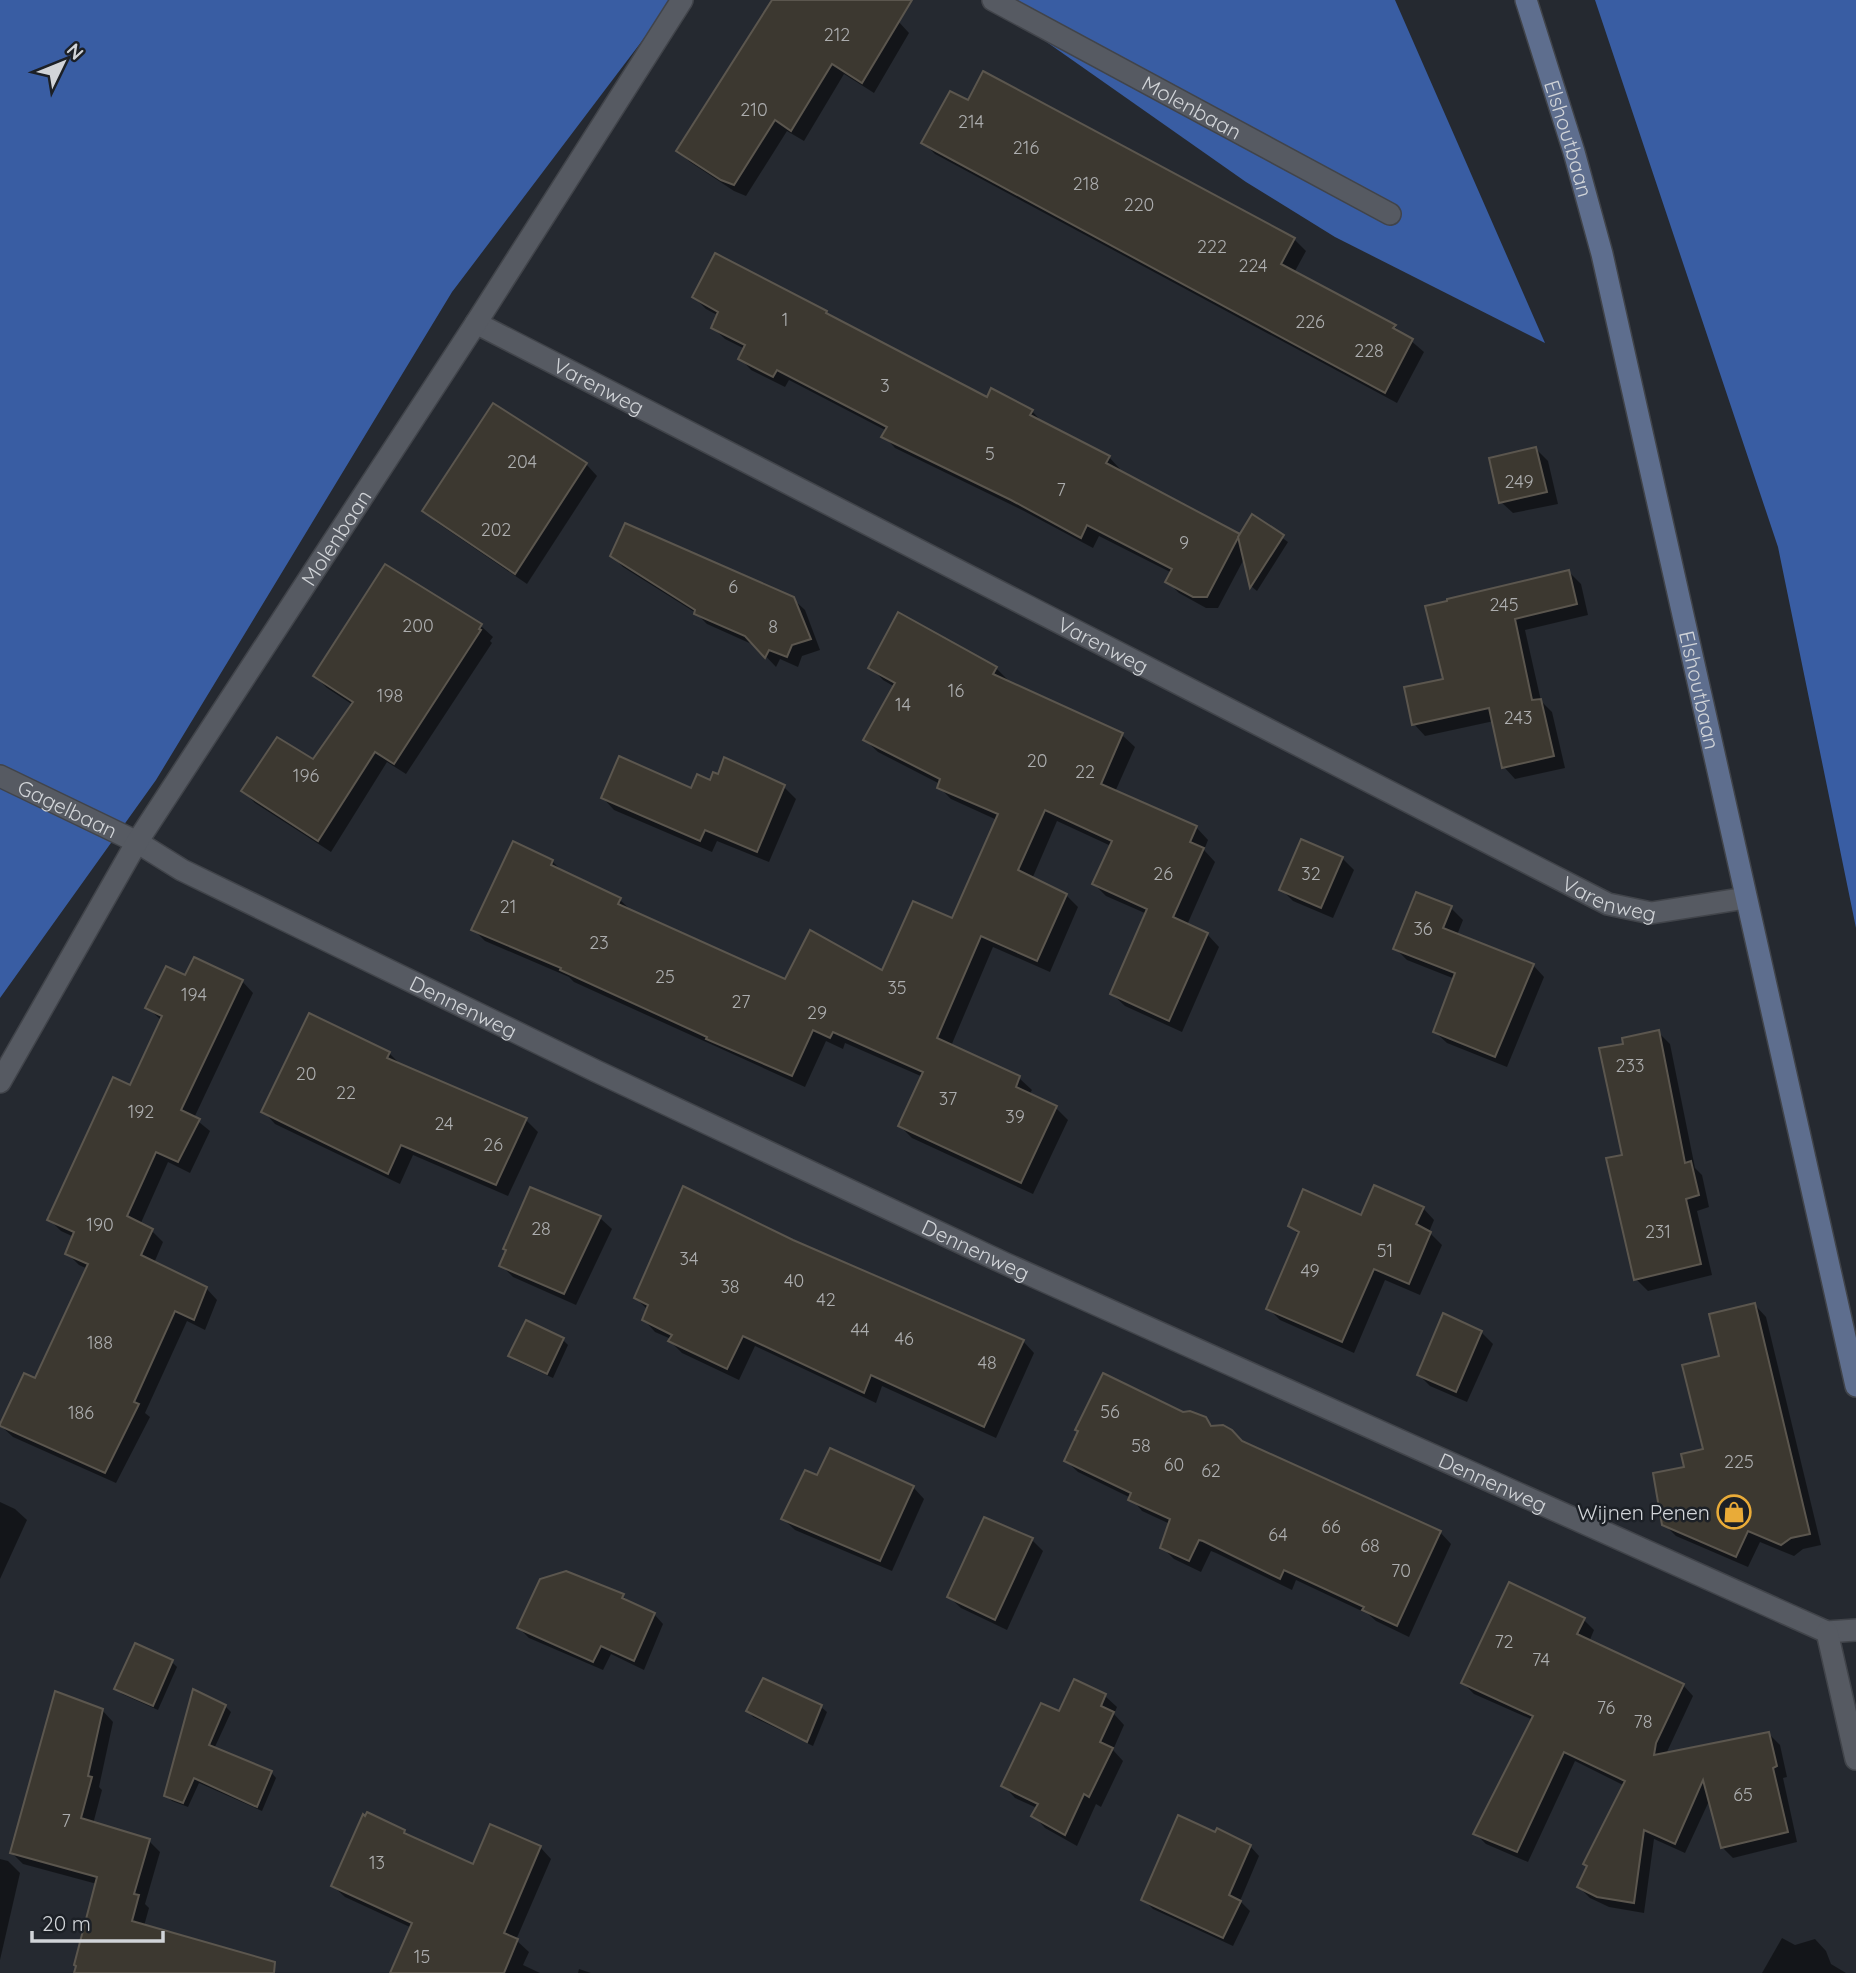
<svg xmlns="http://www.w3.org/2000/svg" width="1856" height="1973" font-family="Quicksand,sans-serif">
	<rect width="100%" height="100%" fill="#252930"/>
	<g fill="#395da3">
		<path d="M 0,0 L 673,0 L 452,292 L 156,780 L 0,998 Z"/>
		<path d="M 987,0 L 1395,0 L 1545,343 L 1335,237 L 1246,182 Z"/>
		<path d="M 1595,0 L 1856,0 L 1856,928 L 1778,547 Z"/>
	</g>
	<g fill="#0007">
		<path d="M 774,0 L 863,0 L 898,21 L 909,33 L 874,93 L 844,74 L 804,141 L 787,131 L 746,196 L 734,191 L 690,162 L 678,151 Z"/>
		<path d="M 924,143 L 1294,239 L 1306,251 L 1294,273 L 1395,327 L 1424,352 L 1397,403 L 935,154 Z"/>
		<path d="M 694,297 L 987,399 L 1032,411 L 1043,423 L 1109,457 L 1120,469 L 1119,472 L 1240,537 L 1253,517 L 1288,542 L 1257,591 L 1252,587 L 1245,557 L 1218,608 L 1206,608 L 1179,593 L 1167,581 L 1172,573 L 1099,536 L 1093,548 L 1024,511 L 895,448 L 884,436 L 887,431 L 789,380 L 785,387 L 751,370 L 740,358 L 745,349 L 725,339 L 713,328 L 719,316 L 706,309 Z"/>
		<path d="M 1536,449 L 1548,461 L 1558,504 L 1513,513 L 1501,502 Z"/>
		<path d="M 586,464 L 597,476 L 527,584 L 436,522 L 424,511 Z"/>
		<path d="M 612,556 L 793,599 L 805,610 L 820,650 L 802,656 L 798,667 L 780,659 L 776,667 L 756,646 L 707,624 L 696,613 L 623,567 Z"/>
		<path d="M 386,567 L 481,626 L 493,637 L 490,641 L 492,643 L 406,774 L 387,762 L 331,852 L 255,803 L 243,791 L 313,761 L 353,705 L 327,688 L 315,676 Z"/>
		<path d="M 1569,572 L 1581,584 L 1588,615 L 1525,630 L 1541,701 L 1552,712 L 1565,768 L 1515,779 L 1504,767 L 1494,721 L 1425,736 L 1414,724 L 1445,680 L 1427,607 Z"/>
		<path d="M 871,667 L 996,668 L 1008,680 L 1007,683 L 1122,735 L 1135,747 L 1115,792 L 1196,827 L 1208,840 L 1204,850 L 1215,862 L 1187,925 L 1207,934 L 1219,947 L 1182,1032 L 1125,1006 L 1112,994 L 1147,914 L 1106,896 L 1094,884 L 1111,846 L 1057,821 L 1032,879 L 1066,895 L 1078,907 L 1050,972 L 993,947 L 951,1046 L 1019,1078 L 1032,1090 L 1029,1095 L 1056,1108 L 1068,1120 L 1033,1194 L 912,1138 L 900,1126 L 923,1077 L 845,1043 L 843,1049 L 826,1041 L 805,1087 L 574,982 L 569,977 L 485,941 L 473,929 L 552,861 L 564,873 L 620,900 L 633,912 L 786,981 L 883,972 L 953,921 L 997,820 L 951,799 L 939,787 L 940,784 L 878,752 L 865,740 L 895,687 L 883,680 Z"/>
		<path d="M 711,782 L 784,787 L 796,799 L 769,862 L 717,841 L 712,852 L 614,810 L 603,798 L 692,790 Z"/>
		<path d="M 1342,858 L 1354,870 L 1333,918 L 1293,901 L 1281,889 Z"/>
		<path d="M 1451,908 L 1463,920 L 1457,935 L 1533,965 L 1544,977 L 1507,1067 L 1447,1043 L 1435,1032 L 1455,979 L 1407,960 L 1396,949 Z"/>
		<path d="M 186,977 L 242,981 L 253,993 L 194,1118 L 210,1131 L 190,1173 L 168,1162 L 140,1225 L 152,1231 L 163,1242 L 154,1263 L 206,1288 L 217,1300 L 205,1330 L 187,1321 L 145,1413 L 150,1417 L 116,1483 L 13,1437 L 1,1426 L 36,1380 L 88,1269 L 79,1265 L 67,1253 L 74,1237 L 61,1231 L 49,1219 L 131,1087 L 162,1021 L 147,1007 Z"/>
		<path d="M 1658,1032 L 1670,1044 L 1695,1168 L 1702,1175 L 1709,1207 L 1697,1211 L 1712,1275 L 1648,1291 L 1636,1279 L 1624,1156 Z"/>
		<path d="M 389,1053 L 401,1065 L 526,1120 L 538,1132 L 508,1196 L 413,1155 L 400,1184 L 275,1124 L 264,1112 Z"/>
		<path d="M 1423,1208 L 1434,1220 L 1429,1232 L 1442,1245 L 1420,1295 L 1385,1280 L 1354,1353 L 1280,1320 L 1268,1308 L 1300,1236 L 1290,1226 Z"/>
		<path d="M 600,1218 L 612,1229 L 576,1305 L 513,1277 L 501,1265 Z"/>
		<path d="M 636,1298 L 1023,1341 L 1034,1353 L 996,1438 L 882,1386 L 876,1403 L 755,1346 L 739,1380 L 682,1353 L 670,1341 L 671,1339 L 655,1332 L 644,1320 L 648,1310 Z"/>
		<path d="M 1755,1305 L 1766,1317 L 1821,1545 L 1803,1549 L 1794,1556 L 1760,1542 L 1748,1567 L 1676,1536 L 1664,1524 L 1687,1468 L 1705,1451 L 1721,1357 Z"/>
		<path d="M 1481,1332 L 1493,1344 L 1467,1402 L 1430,1386 L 1419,1375 Z"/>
		<path d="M 563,1340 L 568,1345 L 553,1378 L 516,1361 L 510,1356 Z"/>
		<path d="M 1183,1414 L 1205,1418 L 1214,1427 L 1243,1443 L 1440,1532 L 1451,1544 L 1409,1637 L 1376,1621 L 1368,1614 L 1296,1580 L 1292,1590 L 1216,1553 L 1211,1551 L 1201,1572 L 1174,1559 L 1162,1547 L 1170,1524 L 1142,1511 L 1131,1498 L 1078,1472 L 1066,1461 Z"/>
		<path d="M 818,1477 L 913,1487 L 924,1499 L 892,1571 L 795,1530 L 783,1519 Z"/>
		<path d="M 0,1502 L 15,1509 L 27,1520 L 0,1579 Z"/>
		<path d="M 1032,1540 L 1043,1551 L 1007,1630 L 961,1608 L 949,1597 Z"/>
		<path d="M 623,1596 L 631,1604 L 654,1614 L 663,1624 L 644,1670 L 611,1654 L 603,1670 L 529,1638 L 519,1628 Z"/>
		<path d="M 1584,1620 L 1594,1630 L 1589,1642 L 1683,1685 L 1693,1696 L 1666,1754 L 1769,1734 L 1780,1745 L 1787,1777 L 1783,1778 L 1797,1842 L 1733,1858 L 1722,1847 L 1710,1799 L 1685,1853 L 1654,1839 L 1644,1913 L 1609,1907 L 1590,1898 L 1579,1887 L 1588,1868 L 1585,1864 L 1625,1786 L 1575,1761 L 1528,1862 L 1486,1844 L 1475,1833 L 1533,1720 L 1474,1694 L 1463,1683 Z"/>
		<path d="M 172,1662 L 177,1667 L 158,1710 L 122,1694 L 116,1689 Z"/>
		<path d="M 764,1681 L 821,1707 L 827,1712 L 813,1746 L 753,1717 L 748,1711 Z"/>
		<path d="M 1075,1681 L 1105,1696 L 1117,1707 L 1114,1714 L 1124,1725 L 1113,1750 L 1123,1761 L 1101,1807 L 1096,1804 L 1077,1846 L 1045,1828 L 1034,1816 L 1037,1808 L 1015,1798 L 1004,1786 L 1060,1714 Z"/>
		<path d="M 194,1692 L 225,1706 L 231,1712 L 214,1749 L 271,1772 L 276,1778 L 262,1811 L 199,1783 L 188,1807 L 172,1801 L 166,1796 Z"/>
		<path d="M 102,1710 L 113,1722 L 99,1787 L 102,1790 L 93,1824 L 149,1841 L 160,1852 L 145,1904 L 149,1908 L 144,1926 L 251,1973 L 82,1973 L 97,1884 L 23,1864 L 12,1853 Z"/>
		<path d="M 404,1831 L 411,1838 L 474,1866 L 540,1847 L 551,1859 L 516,1940 L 529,1952 L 523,1965 L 540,1973 L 392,1973 L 412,1928 L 345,1897 L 333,1886 Z"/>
		<path d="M 1216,1834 L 1250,1846 L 1259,1856 L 1240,1901 L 1250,1911 L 1233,1946 L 1153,1909 L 1143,1899 Z"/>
		<path d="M 0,1859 L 8,1861 L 20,1873 L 0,1960 Z"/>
		<path d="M 1782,1938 L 1795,1945 L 1815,1939 L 1826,1951 L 1831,1964 L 1846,1973 L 1762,1973 Z"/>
		<path d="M 579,1969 L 591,1973 L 578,1973 Z"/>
	</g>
	<g fill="#3c3830" stroke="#5b564e" stroke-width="2">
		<path d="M 772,0 L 912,0 L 862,83 L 832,64 L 791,131 L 775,120 L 734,185 L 721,180 L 676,151 Z"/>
		<path d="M 983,71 L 1295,238 L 1281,264 L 1396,325 L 1393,328 L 1413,339 L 1385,393 L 921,143 L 950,91 L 968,100 Z"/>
		<path d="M 715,253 L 827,311 L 826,313 L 987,397 L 991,388 L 1033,410 L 1030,415 L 1110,456 L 1106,463 L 1240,534 L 1207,597 L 1193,597 L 1165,582 L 1172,569 L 1087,525 L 1081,538 L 1011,500 L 881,437 L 887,427 L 777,370 L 773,377 L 738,359 L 745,345 L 711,328 L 718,312 L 692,297 Z"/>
		<path d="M 493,403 L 587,463 L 515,574 L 422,511 Z"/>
		<path d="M 1536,447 L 1547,492 L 1499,503 L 1489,458 Z"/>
		<path d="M 1252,514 L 1284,535 L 1250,588 L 1238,537 Z"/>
		<path d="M 625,523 L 794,597 L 811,639 L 792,645 L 787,657 L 769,650 L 765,658 L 745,636 L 694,614 L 695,610 L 610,556 Z"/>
		<path d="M 385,564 L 482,624 L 479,629 L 481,630 L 394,764 L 375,752 L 318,841 L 241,791 L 277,737 L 313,759 L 353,702 L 313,676 Z"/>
		<path d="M 1569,570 L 1577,604 L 1515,619 L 1532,700 L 1541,699 L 1554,756 L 1502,768 L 1489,708 L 1412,725 L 1404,687 L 1443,679 L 1425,606 L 1447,601 L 1447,599 Z"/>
		<path d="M 898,612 L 997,667 L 993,674 L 1123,733 L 1101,784 L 1197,826 L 1190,842 L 1204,848 L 1173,917 L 1208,933 L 1169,1021 L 1110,994 L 1147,909 L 1092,884 L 1112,841 L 1045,810 L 1018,870 L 1067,894 L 1037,961 L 981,936 L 937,1038 L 1020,1076 L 1016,1087 L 1057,1106 L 1021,1183 L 898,1126 L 923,1072 L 833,1032 L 830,1038 L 813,1030 L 792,1076 L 706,1039 L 707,1037 L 560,970 L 561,968 L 471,930 L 513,841 L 553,860 L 551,865 L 621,898 L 618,904 L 785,979 L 810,930 L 882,970 L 913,901 L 952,918 L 998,814 L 937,788 L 940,779 L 863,740 L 895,683 L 868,668 Z"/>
		<path d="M 619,756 L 691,788 L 697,774 L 710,780 L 713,772 L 718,774 L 724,757 L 785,785 L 757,852 L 705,830 L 700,841 L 601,798 Z"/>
		<path d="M 1301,839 L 1343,857 L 1321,908 L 1279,890 Z"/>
		<path d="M 1416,892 L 1452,906 L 1443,928 L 1534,964 L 1495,1057 L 1433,1032 L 1455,973 L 1393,949 Z"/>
		<path d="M 194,957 L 243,980 L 181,1110 L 200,1119 L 178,1162 L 156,1152 L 127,1216 L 153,1229 L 141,1255 L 207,1287 L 194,1320 L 175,1311 L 134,1402 L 139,1404 L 105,1473 L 0,1426 L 0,1424 L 24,1373 L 35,1378 L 88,1264 L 65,1254 L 74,1232 L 47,1220 L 113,1077 L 130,1085 L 162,1016 L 145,1008 L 166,966 L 185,975 Z"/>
		<path d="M 309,1013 L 390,1052 L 387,1058 L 527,1118 L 496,1185 L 401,1145 L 388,1174 L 261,1112 Z"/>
		<path d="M 1659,1030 L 1685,1163 L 1691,1161 L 1699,1195 L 1686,1199 L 1701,1264 L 1634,1280 L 1606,1158 L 1622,1155 L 1599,1048 L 1623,1044 L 1622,1038 Z"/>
		<path d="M 1374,1185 L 1424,1207 L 1416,1224 L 1431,1232 L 1409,1284 L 1374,1269 L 1342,1342 L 1266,1309 L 1299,1232 L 1288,1226 L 1303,1189 L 1361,1215 Z"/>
		<path d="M 683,1186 L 793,1240 L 1024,1340 L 984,1427 L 871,1375 L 864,1393 L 743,1336 L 727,1369 L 668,1341 L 672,1335 L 642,1320 L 648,1305 L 634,1298 Z"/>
		<path d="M 530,1187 L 601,1216 L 564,1294 L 499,1266 L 506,1250 L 503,1249 Z"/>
		<path d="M 1755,1303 L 1810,1534 L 1791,1538 L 1781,1545 L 1748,1531 L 1736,1557 L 1662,1525 L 1653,1473 L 1684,1467 L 1681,1454 L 1703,1449 L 1682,1365 L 1719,1356 L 1709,1314 Z"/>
		<path d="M 1443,1313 L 1482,1331 L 1456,1392 L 1417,1375 Z"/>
		<path d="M 526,1320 L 564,1338 L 547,1374 L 508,1356 Z"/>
		<path d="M 1103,1373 L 1183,1412 L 1190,1411 L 1206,1417 L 1211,1426 L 1223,1425 L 1232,1430 L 1242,1441 L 1441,1531 L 1397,1626 L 1362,1610 L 1364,1607 L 1284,1570 L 1280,1579 L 1203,1541 L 1199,1540 L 1189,1561 L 1160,1548 L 1170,1519 L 1128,1500 L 1131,1493 L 1064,1461 L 1078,1431 L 1075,1430 Z"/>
		<path d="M 830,1448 L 914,1486 L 880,1561 L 781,1519 L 805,1470 L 817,1475 Z"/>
		<path d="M 984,1517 L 1033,1538 L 995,1620 L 947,1597 Z"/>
		<path d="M 566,1571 L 624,1594 L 622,1598 L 655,1613 L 634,1661 L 601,1646 L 593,1662 L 517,1628 L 540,1579 Z"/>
		<path d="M 1509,1582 L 1585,1618 L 1577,1634 L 1684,1684 L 1656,1743 L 1654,1755 L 1769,1732 L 1777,1766 L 1773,1768 L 1788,1832 L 1721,1848 L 1703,1780 L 1675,1844 L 1644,1830 L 1634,1903 L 1597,1897 L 1577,1887 L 1587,1866 L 1583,1864 L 1625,1781 L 1564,1752 L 1517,1852 L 1473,1834 L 1533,1716 L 1461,1683 Z"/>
		<path d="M 135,1643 L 173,1660 L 153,1706 L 114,1689 Z"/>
		<path d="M 763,1678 L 822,1705 L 807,1742 L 746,1711 Z"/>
		<path d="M 1074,1679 L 1106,1694 L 1101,1706 L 1114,1712 L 1100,1742 L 1113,1748 L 1089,1797 L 1084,1794 L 1065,1835 L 1031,1816 L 1038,1804 L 1001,1786 L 1041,1703 L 1059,1711 Z"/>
		<path d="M 193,1689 L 226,1705 L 209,1745 L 272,1771 L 257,1807 L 194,1778 L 183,1803 L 164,1796 Z"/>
		<path d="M 55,1691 L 103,1709 L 88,1776 L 92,1777 L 81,1818 L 150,1839 L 134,1894 L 139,1895 L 132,1921 L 275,1962 L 274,1973 L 74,1973 L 76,1966 L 74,1965 L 97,1877 L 10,1853 Z"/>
		<path d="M 367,1812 L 405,1830 L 404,1833 L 473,1864 L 490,1824 L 541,1846 L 504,1933 L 518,1939 L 504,1973 L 390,1973 L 412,1923 L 331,1886 L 363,1814 L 365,1816 Z"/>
		<path d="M 1178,1815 L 1215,1832 L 1217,1828 L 1251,1845 L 1229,1895 L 1241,1901 L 1223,1938 L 1141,1900 Z"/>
	</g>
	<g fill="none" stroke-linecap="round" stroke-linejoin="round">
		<defs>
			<g id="street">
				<path id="s1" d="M 993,0 L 1390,214"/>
				<path id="s2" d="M 476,323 L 1608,904 L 1651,913 L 1746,898"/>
				<path id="s3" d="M 0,776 L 137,842 L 182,870 L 596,1071 L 1004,1263 L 1827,1632 L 1856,1630"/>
				<path id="s4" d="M 0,1082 L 137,842 L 476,323 L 682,0"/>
				<path d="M 1827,1632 L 1856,1759"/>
			</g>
			<g id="secondary">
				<path id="s5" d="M 1526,0 L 1574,152 L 1602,254 L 1856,1386"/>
			</g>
		</defs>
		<use href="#street" stroke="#41444a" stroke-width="24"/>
		<use href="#secondary" stroke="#41444a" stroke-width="24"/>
		<use href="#street" stroke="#565a62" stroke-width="21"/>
		<use href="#secondary" stroke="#5e6e8e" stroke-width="21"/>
	</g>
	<defs>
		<symbol id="shop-ring" viewBox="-11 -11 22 22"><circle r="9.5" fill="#1c2026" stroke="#e9ab38" stroke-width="1.5"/><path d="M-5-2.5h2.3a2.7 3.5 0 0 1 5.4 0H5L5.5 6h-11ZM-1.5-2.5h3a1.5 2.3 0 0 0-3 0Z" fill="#e9ab38"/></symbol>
	</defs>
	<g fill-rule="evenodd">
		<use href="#shop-ring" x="1715" y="1493" width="38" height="38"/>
	</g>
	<g text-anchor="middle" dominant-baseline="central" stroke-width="5" stroke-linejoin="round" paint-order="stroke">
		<g font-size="18" fill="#acadae">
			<text x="837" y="34">212</text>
			<text x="754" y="109">210</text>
			<text x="971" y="121">214</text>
			<text x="1026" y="147">216</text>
			<text x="1086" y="183">218</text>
			<text x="1139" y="204">220</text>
			<text x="1212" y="246">222</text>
			<text x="1253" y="265">224</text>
			<text x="785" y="319">1</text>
			<text x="1310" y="321">226</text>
			<text x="1369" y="350">228</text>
			<text x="885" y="385">3</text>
			<text x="990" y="453">5</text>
			<text x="522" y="461">204</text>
			<text x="1519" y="481">249</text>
			<text x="1061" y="489">7</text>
			<text x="496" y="529">202</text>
			<text x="1184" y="542">9</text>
			<text x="733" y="586">6</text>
			<text x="1504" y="604">245</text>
			<text x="418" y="625">200</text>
			<text x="773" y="626">8</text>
			<text x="956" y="690">16</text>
			<text x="390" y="695">198</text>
			<text x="903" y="704">14</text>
			<text x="1518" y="717">243</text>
			<text x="1037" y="760">20</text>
			<text x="1085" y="771">22</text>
			<text x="306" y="775">196</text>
			<text x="1163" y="873">26</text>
			<text x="1311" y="873">32</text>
			<text x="508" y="906">21</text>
			<text x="1423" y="928">36</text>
			<text x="599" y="942">23</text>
			<text x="665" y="976">25</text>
			<text x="897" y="987">35</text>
			<text x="194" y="994">194</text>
			<text x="741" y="1001">27</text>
			<text x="817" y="1012">29</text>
			<text x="1630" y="1065">233</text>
			<text x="306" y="1073">20</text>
			<text x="346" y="1092">22</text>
			<text x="948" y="1098">37</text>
			<text x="141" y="1111">192</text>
			<text x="1015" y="1116">39</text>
			<text x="444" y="1123">24</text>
			<text x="493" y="1144">26</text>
			<text x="100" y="1224">190</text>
			<text x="541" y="1228">28</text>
			<text x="1658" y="1231">231</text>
			<text x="1385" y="1250">51</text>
			<text x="689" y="1258">34</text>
			<text x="1310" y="1270">49</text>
			<text x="794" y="1280">40</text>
			<text x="730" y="1286">38</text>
			<text x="826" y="1299">42</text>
			<text x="860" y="1329">44</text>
			<text x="904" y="1338">46</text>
			<text x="100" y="1342">188</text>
			<text x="987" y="1362">48</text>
			<text x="1110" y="1411">56</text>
			<text x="81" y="1412">186</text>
			<text x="1141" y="1445">58</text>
			<text x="1739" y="1461">225</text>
			<text x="1174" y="1464">60</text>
			<text x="1211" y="1470">62</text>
			<text x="1331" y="1526">66</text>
			<text x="1278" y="1534">64</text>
			<text x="1370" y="1545">68</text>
			<text x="1401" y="1570">70</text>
			<text x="1504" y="1641">72</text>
			<text x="1541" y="1659">74</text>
			<text x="1606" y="1707">76</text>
			<text x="1643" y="1721">78</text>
			<text x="1743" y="1794">65</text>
			<text x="66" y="1820">7</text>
			<text x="377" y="1862">13</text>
			<text x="422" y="1956">15</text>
		</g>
		<g font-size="21" fill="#d1d4d8" stroke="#1c2026">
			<text stroke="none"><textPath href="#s1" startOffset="226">Molenbaan</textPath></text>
			<text stroke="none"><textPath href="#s5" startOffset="145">Elshoutbaan</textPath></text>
			<text stroke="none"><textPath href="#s2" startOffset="138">Varenweg</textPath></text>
			<text stroke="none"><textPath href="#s4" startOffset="640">Molenbaan</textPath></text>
			<text stroke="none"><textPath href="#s2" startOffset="705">Varenweg</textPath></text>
			<text stroke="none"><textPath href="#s5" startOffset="712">Elshoutbaan</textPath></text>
			<text stroke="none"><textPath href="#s3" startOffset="75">Gagelbaan</textPath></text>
			<text stroke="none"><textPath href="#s2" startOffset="1272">Varenweg</textPath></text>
			<text stroke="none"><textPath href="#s3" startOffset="518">Dennenweg</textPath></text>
			<text stroke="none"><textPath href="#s3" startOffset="1085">Dennenweg</textPath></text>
			<text stroke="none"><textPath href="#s3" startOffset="1652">Dennenweg</textPath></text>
		</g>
		<g font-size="21" fill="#d1d4d8" stroke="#1c2026" text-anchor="end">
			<text x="1710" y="1512">Wijnen Penen</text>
		</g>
	</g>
	<g transform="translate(63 63) rotate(47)" stroke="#1c2026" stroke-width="5" paint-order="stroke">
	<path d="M0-5L12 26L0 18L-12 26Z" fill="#d1d4d8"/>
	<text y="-10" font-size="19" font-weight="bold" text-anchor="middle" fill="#d1d4d8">N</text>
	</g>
	<path d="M32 1931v10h131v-10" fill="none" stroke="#d1d4d8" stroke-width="3.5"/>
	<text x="42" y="1931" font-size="21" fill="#d1d4d8" stroke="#1c2026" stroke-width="5" paint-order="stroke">20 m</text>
</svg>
